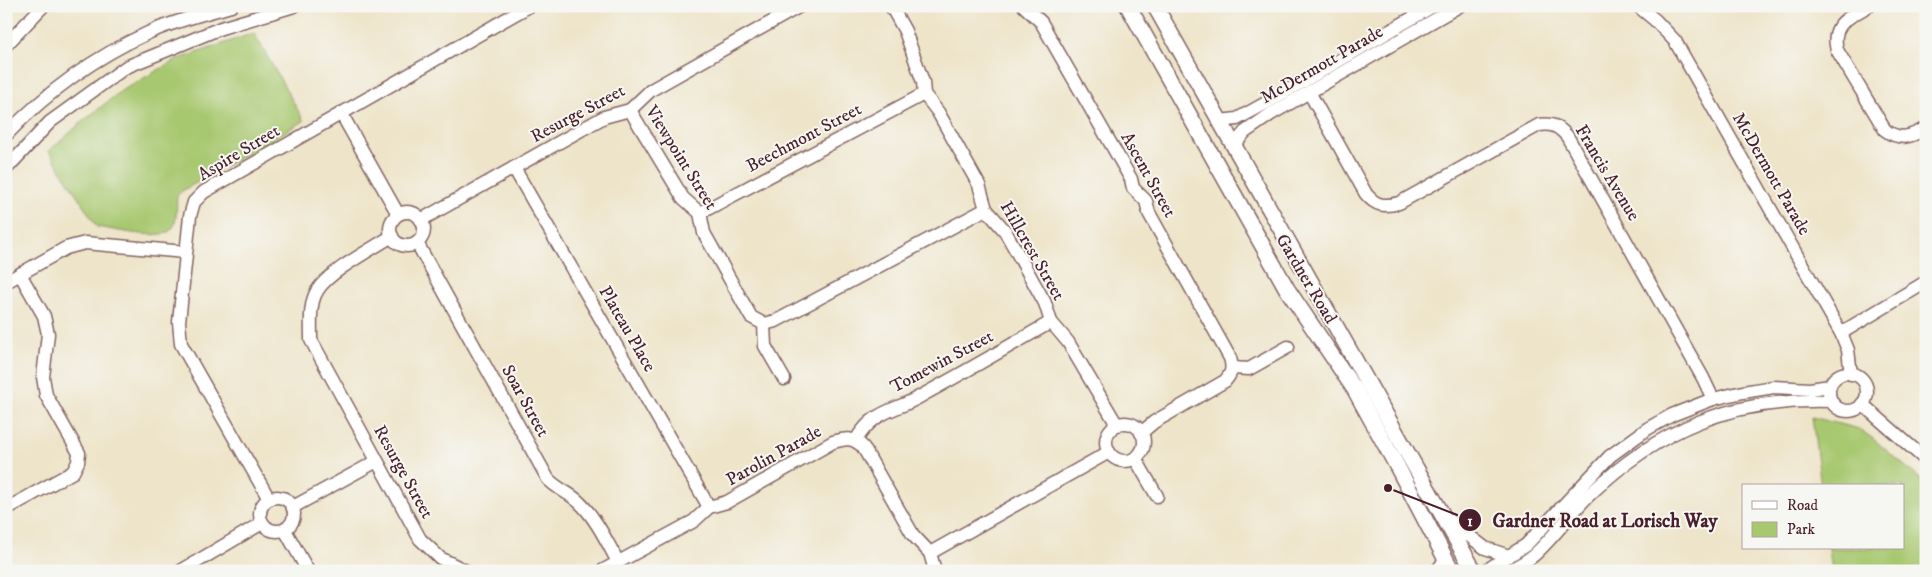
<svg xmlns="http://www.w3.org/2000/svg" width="1932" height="577" font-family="'IM FELL DW Pica',serif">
	<rect width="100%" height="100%" fill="#f6f6f2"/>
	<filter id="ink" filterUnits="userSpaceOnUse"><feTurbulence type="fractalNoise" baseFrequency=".02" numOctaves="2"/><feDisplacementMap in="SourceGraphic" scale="10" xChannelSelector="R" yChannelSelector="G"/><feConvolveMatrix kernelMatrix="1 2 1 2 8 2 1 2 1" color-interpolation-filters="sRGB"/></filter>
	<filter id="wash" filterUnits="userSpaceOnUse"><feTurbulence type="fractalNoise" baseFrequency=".0096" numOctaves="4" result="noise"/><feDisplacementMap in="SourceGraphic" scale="20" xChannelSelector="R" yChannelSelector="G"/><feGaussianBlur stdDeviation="1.12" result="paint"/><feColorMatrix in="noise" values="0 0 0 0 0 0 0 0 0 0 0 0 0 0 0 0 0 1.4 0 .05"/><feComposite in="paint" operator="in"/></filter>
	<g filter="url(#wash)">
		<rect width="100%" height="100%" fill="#eee4c9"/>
		<g fill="#a8c870" stroke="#79744e">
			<path d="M 254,33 L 304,121 L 182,191 L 177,196 C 176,206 178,223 171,230 C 160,241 112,229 97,227 L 49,151 L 82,122 L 121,91 L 176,60 Z"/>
			<path d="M 1812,417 L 1859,429 L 1872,438 L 1926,484 L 1926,571 L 1832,571 L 1829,548 L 1903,548 L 1903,486 L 1821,486 Z"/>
		</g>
	</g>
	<g filter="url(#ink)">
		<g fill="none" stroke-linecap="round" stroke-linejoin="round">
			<defs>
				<g id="minor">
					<path d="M 891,6 L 905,31 L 923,82 L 924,94 L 938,112 L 979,185 L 986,209 L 1005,231 L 1045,303 L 1051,322 L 1068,342 L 1117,425"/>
					<path d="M 1024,6 L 1041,22 L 1131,179 L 1133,188 L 1146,201 L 1149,213 L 1230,358 C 1233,368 1232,373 1225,381 L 1154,422 L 1141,433"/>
					<path d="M 1638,6 L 1655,20 L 1675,41 L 1841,333 L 1848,350 L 1851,374"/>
					<path d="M 1868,6 C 1849,17 1830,24 1837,50 L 1885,130 C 1900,141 1911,137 1926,128"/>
					<path d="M 6,45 L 43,6"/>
					<path d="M 1309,92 L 1366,194 C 1376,206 1384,207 1399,203 L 1539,125 C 1552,123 1558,126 1567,136 L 1703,378 L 1713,399"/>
					<path d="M 630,110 L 683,198 L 700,213 L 704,233 L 751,317 L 764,324 L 765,346 L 784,379"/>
					<path d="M 341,113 L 398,214"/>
					<path d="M 1220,121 L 1237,119 L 1266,103 L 1433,6"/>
					<path d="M 6,135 C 46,93 95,57 148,33 C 174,21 203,14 231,6"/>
					<path d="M 1234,145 L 1245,132 L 1271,114 L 1459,6"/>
					<path d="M 514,168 L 709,507"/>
					<path d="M 6,169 L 50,122 L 126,67 L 221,28 L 294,6"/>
					<circle cx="407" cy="229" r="17"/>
					<path d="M 700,213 L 924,94"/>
					<path d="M 421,220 L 604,117 L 630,110 L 651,90 L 800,6"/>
					<path d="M 392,236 C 372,249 328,272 317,291 C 309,304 311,325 311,340 L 420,539 L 440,558 L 466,571"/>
					<path d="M 417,243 L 548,479 C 557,489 570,493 579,502 C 596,518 607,542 618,562"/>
					<path d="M 6,282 L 66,248 L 85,243 L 185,252"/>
					<path d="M 764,324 L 776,321 L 986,209"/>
					<path d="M 1841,333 L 1926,282"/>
					<path d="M 1232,368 L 1249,369 L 1288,347"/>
					<circle cx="1848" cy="392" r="19"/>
					<path d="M 1862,404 L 1926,460"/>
					<circle cx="1125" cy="442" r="19"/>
					<path d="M 856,440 C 875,409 894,412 921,396 C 965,372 1008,347 1051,322"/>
					<path d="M 1135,458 L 1157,496"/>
					<circle cx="277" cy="514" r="17"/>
					<path d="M 269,499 L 181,344 L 179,322 L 190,216 L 194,202 L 204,192 L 529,6"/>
					<path d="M 293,507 L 377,461"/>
					<path d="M 6,509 L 73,472 L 78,462 L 79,453 L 46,395 L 43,377 L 48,334 L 44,316 L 20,274"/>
					<path d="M 1446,518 L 1485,548 L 1509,556"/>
					<path d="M 285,530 L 308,571"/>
					<path d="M 930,553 L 1109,452"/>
					<path d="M 181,571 L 262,523"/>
					<path d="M 602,571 L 694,521 L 709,507 L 727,502 L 833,442 C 846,438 853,437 863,447 L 913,535 L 930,553 L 935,571"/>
					<path d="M 1437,571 L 1445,560"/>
					<path d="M 1485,571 L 1526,545 L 1610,456 L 1647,429 L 1672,415 L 1713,399 L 1743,392 L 1774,387 L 1810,389 L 1830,386"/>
					<path d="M 1509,571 C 1517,566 1527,561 1534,555 C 1554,537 1569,515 1588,496 C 1659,428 1732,398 1831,401"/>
				</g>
				<g id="tertiary">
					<path d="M 1128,6 L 1287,289 L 1355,390 L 1397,466 L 1452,571"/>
					<path d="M 1155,6 L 1474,571"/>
				</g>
			</defs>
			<use href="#minor" stroke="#836462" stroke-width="15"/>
			<use href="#tertiary" stroke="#836462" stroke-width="18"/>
			<use href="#minor" stroke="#fff" stroke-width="12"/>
			<use href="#tertiary" stroke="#fff" stroke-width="15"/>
		</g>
	</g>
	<g text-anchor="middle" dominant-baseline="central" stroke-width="4" stroke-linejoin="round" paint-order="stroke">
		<g font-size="18" fill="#4a1f2b" stroke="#f6f6f2">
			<text transform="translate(1322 65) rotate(-30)">McDermott Parade</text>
			<text transform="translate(578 114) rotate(-28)">Resurge Street</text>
			<text transform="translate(804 138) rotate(-28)">Beechmont Street</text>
			<text transform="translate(239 153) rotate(-31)">Aspire Street</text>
			<text transform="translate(681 158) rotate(58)">Viewpoint Street</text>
			<text transform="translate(1607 173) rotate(59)">Francis Avenue</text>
			<text transform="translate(1771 174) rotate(60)">McDermott Parade</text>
			<text transform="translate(1148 175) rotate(61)">Ascent Street</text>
			<text transform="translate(1032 251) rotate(60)">Hillcrest Street</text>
			<text transform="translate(1306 279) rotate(59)">Gardner Road</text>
			<text transform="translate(627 329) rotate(60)">Plateau Place</text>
			<text transform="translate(942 362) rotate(-28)">Tomewin Street</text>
			<text transform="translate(525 401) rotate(61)">Soar Street</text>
			<text transform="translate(774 456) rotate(-29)">Parolin Parade</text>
			<text transform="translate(403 472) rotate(61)">Resurge Street</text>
		</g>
	</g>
	<path fill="none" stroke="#4a1f2b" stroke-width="2" d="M1388 488L1470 520"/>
	<g fill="#4a1f2b" stroke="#f6f6f2" stroke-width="2">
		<circle cx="1388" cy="488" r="5"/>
		<circle cx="1470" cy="520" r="12"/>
	</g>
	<g font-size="15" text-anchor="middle" font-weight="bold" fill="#fff">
		<text x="1470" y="526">1</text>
	</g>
	<g font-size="19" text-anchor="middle" font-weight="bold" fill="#4a1f2b" stroke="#f6f6f2" stroke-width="4" stroke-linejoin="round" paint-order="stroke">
		<text x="1605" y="527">Gardner Road at Lorisch Way</text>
	</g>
	<rect width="1932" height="577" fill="none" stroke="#f6f6f2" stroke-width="25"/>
	<rect x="1742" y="484" width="162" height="65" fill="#f6f6f2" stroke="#b1a0a2"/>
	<rect x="1752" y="501" width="25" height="8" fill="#ffffff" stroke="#b1a0a2"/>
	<text x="1787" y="510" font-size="15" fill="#4a1f2b">Road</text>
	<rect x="1752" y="522" width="25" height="15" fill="#a8c870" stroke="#b1a0a2"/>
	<text x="1787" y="534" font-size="15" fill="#4a1f2b">Park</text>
</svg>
